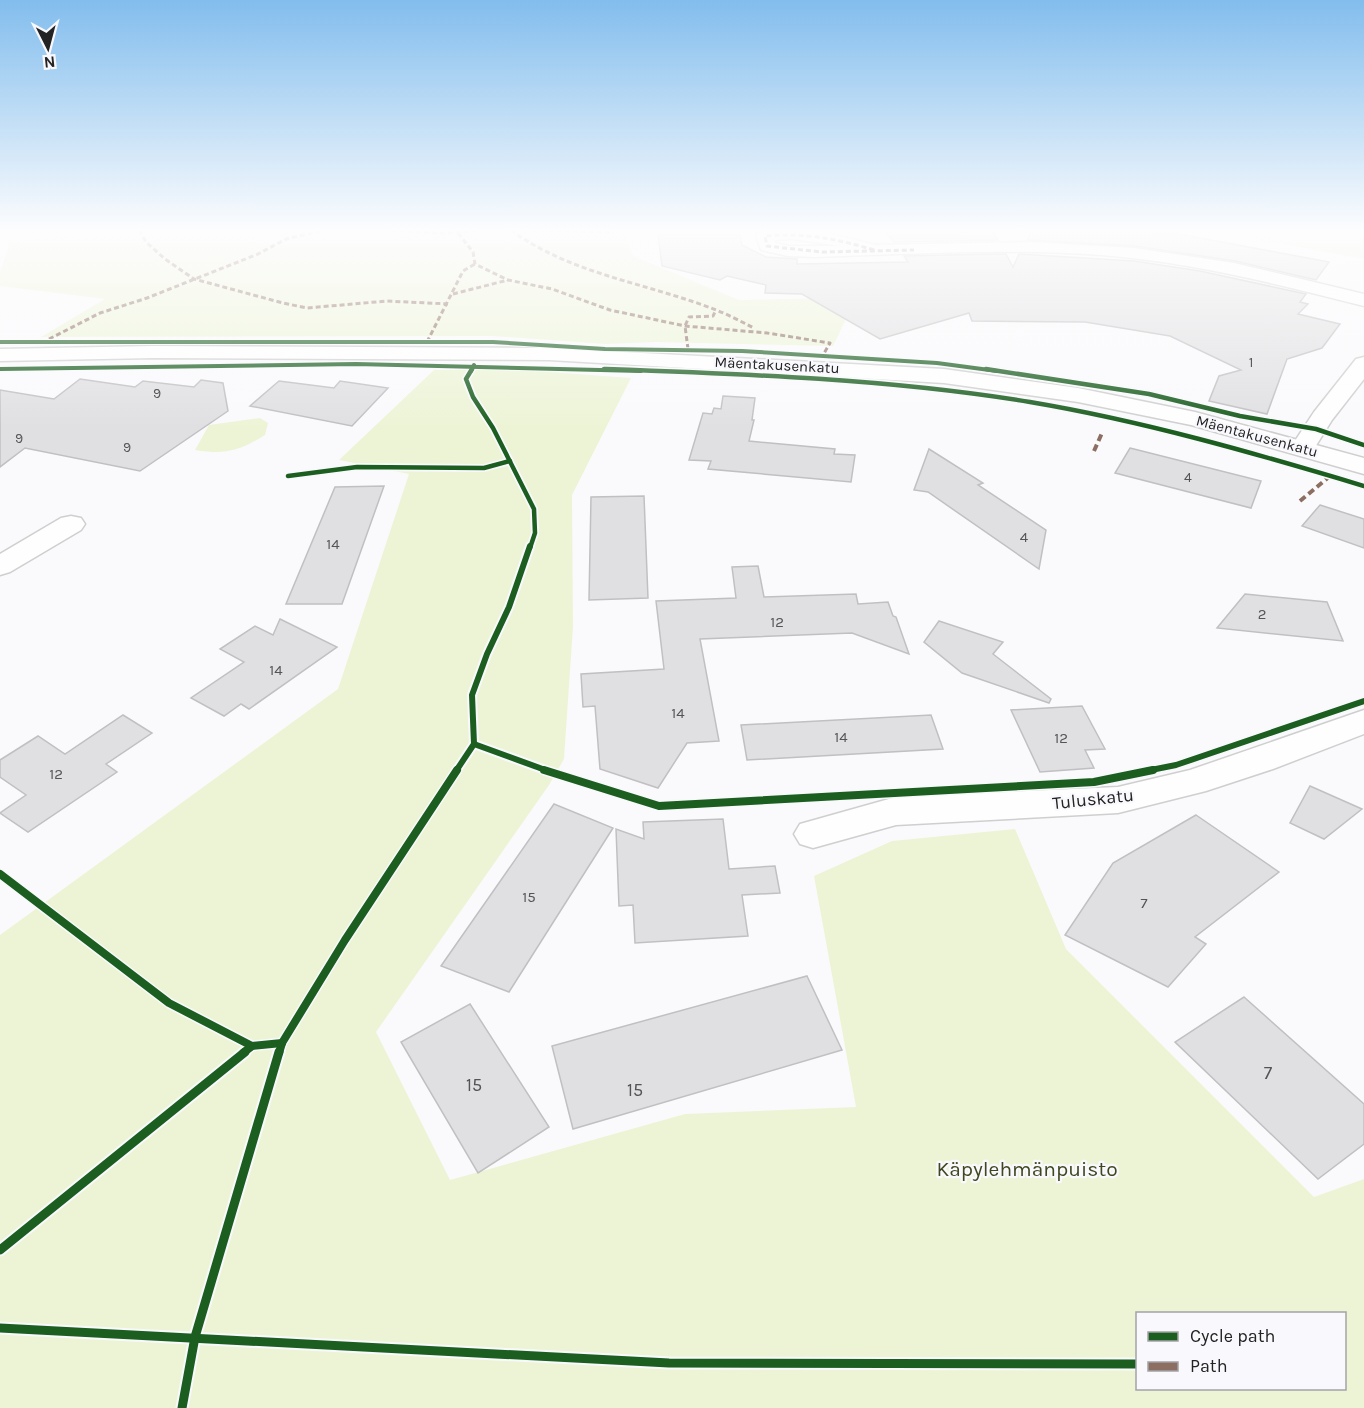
<svg xmlns="http://www.w3.org/2000/svg" width="1364" height="1408" font-family="Karla,sans-serif">
	<rect width="100%" height="100%" fill="#fafafc"/>
	<g fill="#edf4d6" fill-rule="evenodd">
		<path d="M 94,230 L 623,230 L 633,256 L 739,300 L 938,296 L 850,311 L 833,346 L 655,342 L 605,344 L 493,336 L 41,337 L 105,299 L 0,286 L 0,273 L 10,242 L 93,233 Z"/>
		<path d="M 1203,230 L 1364,230 L 1364,259 Z"/>
		<path d="M 434,370 L 523,370 L 631,378 L 572,495 L 573,627 L 564,759 L 549,785 L 376,1032 L 450,1180 L 685,1114 L 856,1107 L 814,876 L 892,841 L 1015,829 L 1066,949 L 1314,1197 L 1364,1179 L 1364,1408 L 0,1408 L 0,935 L 338,689 L 409,474 L 339,460 ZM 1138,1314 L 1344,1314 L 1344,1388 L 1138,1388 Z"/>
		<path d="M 260,418 L 268,423 L 265,435 C 239,451 226,455 195,450 L 209,425 Z"/>
	</g>
	<g fill="#e0e0e2" stroke="#c0c0c2" stroke-width="1.5">
		<path d="M 884,230 L 992,230 L 998,240 L 894,242 Z"/>
		<path d="M 1032,230 L 1138,230 L 1166,234 L 1168,232 L 1329,262 L 1316,280 L 1235,261 L 1134,246 L 1027,240 Z"/>
		<path d="M 658,235 L 740,235 L 742,245 L 766,257 L 797,259 L 797,264 L 908,262 L 904,256 L 994,254 L 1006,254 L 1013,267 L 1019,254 L 1134,261 L 1200,271 L 1306,294 L 1300,302 L 1308,304 L 1298,314 L 1340,324 L 1322,348 L 1287,359 L 1267,414 L 1209,401 L 1219,376 L 1241,370 L 1170,336 L 1085,322 L 972,321 L 969,313 L 880,339 L 802,294 L 765,293 L 766,285 L 727,276 L 720,280 L 662,266 Z"/>
		<path d="M 80,379 L 135,387 L 143,381 L 194,387 L 201,380 L 223,383 L 228,411 L 140,471 L 25,448 L 0,467 L 0,390 L 54,399 Z"/>
		<path d="M 279,381 L 334,388 L 340,381 L 388,388 L 352,426 L 250,406 Z"/>
		<path d="M 723,396 L 755,398 L 752,420 L 754,420 L 749,441 L 835,449 L 834,454 L 855,455 L 851,482 L 708,469 L 711,461 L 689,460 L 703,413 L 712,414 L 714,408 L 721,409 Z"/>
		<path d="M 1130,448 L 1261,481 L 1251,508 L 1115,473 Z"/>
		<path d="M 929,449 L 983,483 L 978,485 L 1046,530 L 1039,569 L 928,492 L 914,490 Z"/>
		<path d="M 384,486 L 342,604 L 286,604 L 335,487 Z"/>
		<path d="M 644,496 L 648,598 L 589,600 L 591,497 Z"/>
		<path d="M 1320,505 L 1364,519 L 1364,548 L 1302,526 Z"/>
		<path d="M 758,566 L 764,597 L 856,594 L 858,604 L 888,602 L 893,616 L 896,617 L 909,654 L 852,633 L 700,639 L 719,741 L 687,743 L 658,788 L 600,769 L 595,706 L 583,707 L 581,674 L 664,669 L 656,601 L 736,598 L 732,567 Z"/>
		<path d="M 1245,594 L 1327,602 L 1343,641 L 1217,628 Z"/>
		<path d="M 280,619 L 337,647 L 249,709 L 241,704 L 224,716 L 191,698 L 244,662 L 220,649 L 255,626 L 273,635 Z"/>
		<path d="M 939,621 L 1003,642 L 993,654 L 1051,699 L 1049,703 L 962,673 L 924,642 Z"/>
		<path d="M 1082,706 L 1105,749 L 1085,750 L 1094,768 L 1040,772 L 1011,710 Z"/>
		<path d="M 123,715 L 152,733 L 106,764 L 117,772 L 28,832 L 0,813 L 26,795 L 0,777 L 0,760 L 38,736 L 65,754 Z"/>
		<path d="M 931,715 L 943,749 L 747,760 L 741,725 Z"/>
		<path d="M 1310,786 L 1362,809 L 1324,839 L 1290,823 Z"/>
		<path d="M 554,804 L 613,828 L 509,992 L 441,966 Z"/>
		<path d="M 1196,815 L 1279,872 L 1195,937 L 1206,944 L 1168,987 L 1065,935 L 1113,863 Z"/>
		<path d="M 723,819 L 729,869 L 775,866 L 780,893 L 742,895 L 748,936 L 635,943 L 633,905 L 619,906 L 616,829 L 644,839 L 643,822 Z"/>
		<path d="M 807,976 L 842,1050 L 573,1129 L 552,1046 Z"/>
		<path d="M 1244,997 L 1364,1104 L 1364,1144 L 1318,1179 L 1175,1042 Z"/>
		<path d="M 470,1004 L 549,1127 L 478,1173 L 401,1042 Z"/>
	</g>
	<g fill="none" stroke-linecap="round" stroke-linejoin="round">
		<defs>
			<g id="street">
				<path d="M 776,230 L 820,231 L 875,245 L 1030,242 L 1134,248 L 1234,263 L 1364,294 L 1364,306 C 1277,284 1191,262 1101,255 C 1006,248 910,254 815,257 L 788,256 L 761,250 L 756,236 L 759,232 ZM 793,239 L 840,246 L 788,246 L 775,243 L 775,240 Z"/>
				<path d="M 1364,357 L 1364,379 L 1332,420 L 1312,452 L 1303,454 L 1294,452 L 1291,447 L 1314,412 L 1356,359 Z"/>
				<path d="M 71,516 L 81,518 L 85,524 L 81,530 L 10,572 L 0,575 L 0,554 L 61,518 Z"/>
				<path d="M 1364,710 L 1364,734 L 1273,769 L 1206,791 L 1118,813 L 896,825 L 813,848 L 800,844 L 794,834 L 800,824 L 896,797 L 1118,787 L 1190,770 Z"/>
			</g>
			<path id="secondary" d="M 153,346 L 549,348 L 944,369 L 1078,388 L 1195,412 L 1364,458 L 1364,474 L 1191,425 L 1078,402 L 944,383 L 549,360 L 153,358 L 0,361 L 0,349 Z"/>
		</defs>
		<use href="#street" stroke="#cfcfd0" stroke-width="3"/>
		<use href="#secondary" stroke="#cfcfd0" stroke-width="3"/>
		<use href="#street" fill="#fefeff" fill-rule="evenodd"/>
		<use href="#secondary" fill="#fefeff" fill-rule="evenodd"/>
		<g stroke="#8d6e63" stroke-width="3" stroke-dasharray="5 3" stroke-linecap="butt">
			<path d="M 139,230 L 146,242 L 165,259 L 194,279 L 283,303 L 307,308 L 387,301 L 448,304"/>
			<path d="M 384,230 L 444,233 L 480,230"/>
			<path d="M 511,230 C 572,275 648,283 716,310 C 729,315 742,322 754,328"/>
			<path d="M 525,230 L 614,232"/>
			<path d="M 458,233 L 473,252 L 475,264 L 508,280 L 552,289 L 610,310 L 685,326 L 767,333 L 830,343 L 823,355"/>
			<path d="M 874,250 C 838,239 803,232 765,236 L 767,246 L 822,252 L 914,250"/>
			<path d="M 453,294 L 508,280"/>
			<path d="M 49,339 L 100,313 L 147,298 L 258,254 L 286,239 L 324,230"/>
			<path d="M 427,342 L 463,271 L 475,264"/>
			<path d="M 688,349 L 685,326 L 689,317 L 713,316 L 716,310"/>
		</g>
		<g stroke="#8d6e63" stroke-width="4" stroke-dasharray="7 4" stroke-linecap="butt">
			<path d="M 1094,451 L 1102,433"/>
			<path d="M 1300,501 L 1330,476"/>
		</g>
		<defs>
			<g id="cycleway-far4">
				<path d="M 0,342 L 493,342 L 605,349 L 742,351 L 937,363 L 997,371"/>
				<path d="M 0,369 L 356,364 L 641,371"/>
				<path d="M 471,371 L 474,365"/>
			</g>
			<g id="cycleway-far3">
				<path d="M 472,369 L 466,379 L 473,397 L 493,428 L 534,509 L 535,533 L 530,548"/>
				<path d="M 604,369 C 746,374 890,379 1030,402 C 1143,421 1254,453 1364,486"/>
				<path d="M 986,369 L 1149,394 L 1240,416 L 1316,429 L 1364,445"/>
				<path d="M 288,476 L 357,467 L 484,468 L 510,461"/>
			</g>
			<g id="cycleway-far2">
				<path d="M 474,744 L 548,771"/>
				<path d="M 456,771 L 474,744 L 472,695 L 487,654 L 509,607 L 530,546"/>
				<path d="M 1146,771 L 1176,765 L 1364,701"/>
			</g>
			<g id="cycleway-far1">
				<path d="M 544,770 L 659,806 L 1094,782 L 1153,770"/>
				<path d="M 0,874 L 169,1003 L 252,1046"/>
				<path d="M 243,1053 L 252,1046 L 282,1043"/>
				<path d="M 279,1053 L 282,1043 L 345,940 L 457,770"/>
			</g>
			<g id="cycleway">
				<path d="M 0,1250 L 245,1052"/>
				<path d="M 0,1328 L 669,1363 L 1138,1364"/>
				<path d="M 182,1408 L 195,1337 L 279,1052"/>
			</g>
		</defs>
		<use href="#cycleway-far4" stroke="#f9f9fd" stroke-width="6"/>
		<use href="#cycleway-far3" stroke="#f9f9fd" stroke-width="8"/>
		<use href="#cycleway-far2" stroke="#f9f9fd" stroke-width="10"/>
		<use href="#cycleway-far1" stroke="#f9f9fd" stroke-width="11"/>
		<use href="#cycleway" stroke="#f9f9fd" stroke-width="13"/>
		<use href="#cycleway-far4" stroke="#1b5e20" stroke-width="4"/>
		<use href="#cycleway-far3" stroke="#1b5e20" stroke-width="4.5"/>
		<use href="#cycleway-far2" stroke="#1b5e20" stroke-width="6"/>
		<use href="#cycleway-far1" stroke="#1b5e20" stroke-width="8"/>
		<use href="#cycleway" stroke="#1b5e20" stroke-width="9"/>
	</g>
	<linearGradient id="sky" x2="0" y2="1"><stop stop-color="#82bded"/><stop offset="0.54" stop-color="#fdfdfe"/><stop offset="1" stop-color="#fdfdfe" stop-opacity="0"/></linearGradient>
	<rect width="1364" height="427" fill="url(#sky)"/>
	<g text-anchor="middle" dominant-baseline="central" stroke-width="4.5" stroke-linejoin="round" paint-order="stroke">
		<g font-size="14" fill="#545456">
			<text x="1251" y="362">1</text>
			<text x="157" y="393">9</text>
			<text x="19" y="438">9</text>
			<text x="127" y="447">9</text>
			<text x="1188" y="477">4</text>
		</g>
		<g font-size="15" fill="#232324" stroke="#f9f9fd">
			<text transform="translate(777 365) rotate(3)">Mäentakusenkatu</text>
			<text transform="translate(1257 436) rotate(15)">Mäentakusenkatu</text>
		</g>
		<g font-size="15" fill="#545456">
			<text x="1024" y="537">4</text>
			<text x="333" y="544">14</text>
			<text x="1262" y="614">2</text>
			<text x="777" y="622">12</text>
			<text x="276" y="670">14</text>
			<text x="678" y="713">14</text>
			<text x="841" y="737">14</text>
			<text x="1061" y="738">12</text>
			<text x="56" y="774">12</text>
			<text x="529" y="897">15</text>
			<text x="1144" y="903">7</text>
		</g>
		<g font-size="18" fill="#232324" stroke="#f9f9fd">
			<text transform="translate(1093 799) rotate(-6)">Tuluskatu</text>
		</g>
		<g font-size="18" fill="#545456">
			<text x="1268" y="1073">7</text>
			<text x="474" y="1085">15</text>
			<text x="635" y="1090">15</text>
		</g>
		<g font-size="21" fill="#3f471f" stroke="#f9f9fd">
			<text x="1027" y="1169">Käpylehmänpuisto</text>
		</g>
	</g>
	<rect x="1136" y="1312" width="210" height="78" fill="#f9f9fd" stroke="#a3a3a6" stroke-width="1.5"/>
	<rect x="1148" y="1332" width="30" height="9" fill="#1b5e20" stroke="#a3a3a6" stroke-width="1.5"/>
	<text x="1190" y="1342" font-size="18" fill="#232324">Cycle path</text>
	<rect x="1148" y="1362" width="30" height="9" fill="#8d6e63" stroke="#a3a3a6" stroke-width="1.5"/>
	<text x="1190" y="1372" font-size="18" fill="#232324">Path</text>
	<g transform="translate(48 48) rotate(174)" stroke="#f9f9fd" stroke-width="4.5" paint-order="stroke">
	<path d="M0-4.5L10 22L0 15L-10 22Z" fill="#232324"/>
	<text y="-9" font-size="16" font-weight="bold" text-anchor="middle" fill="#232324">N</text>
	</g>
</svg>
